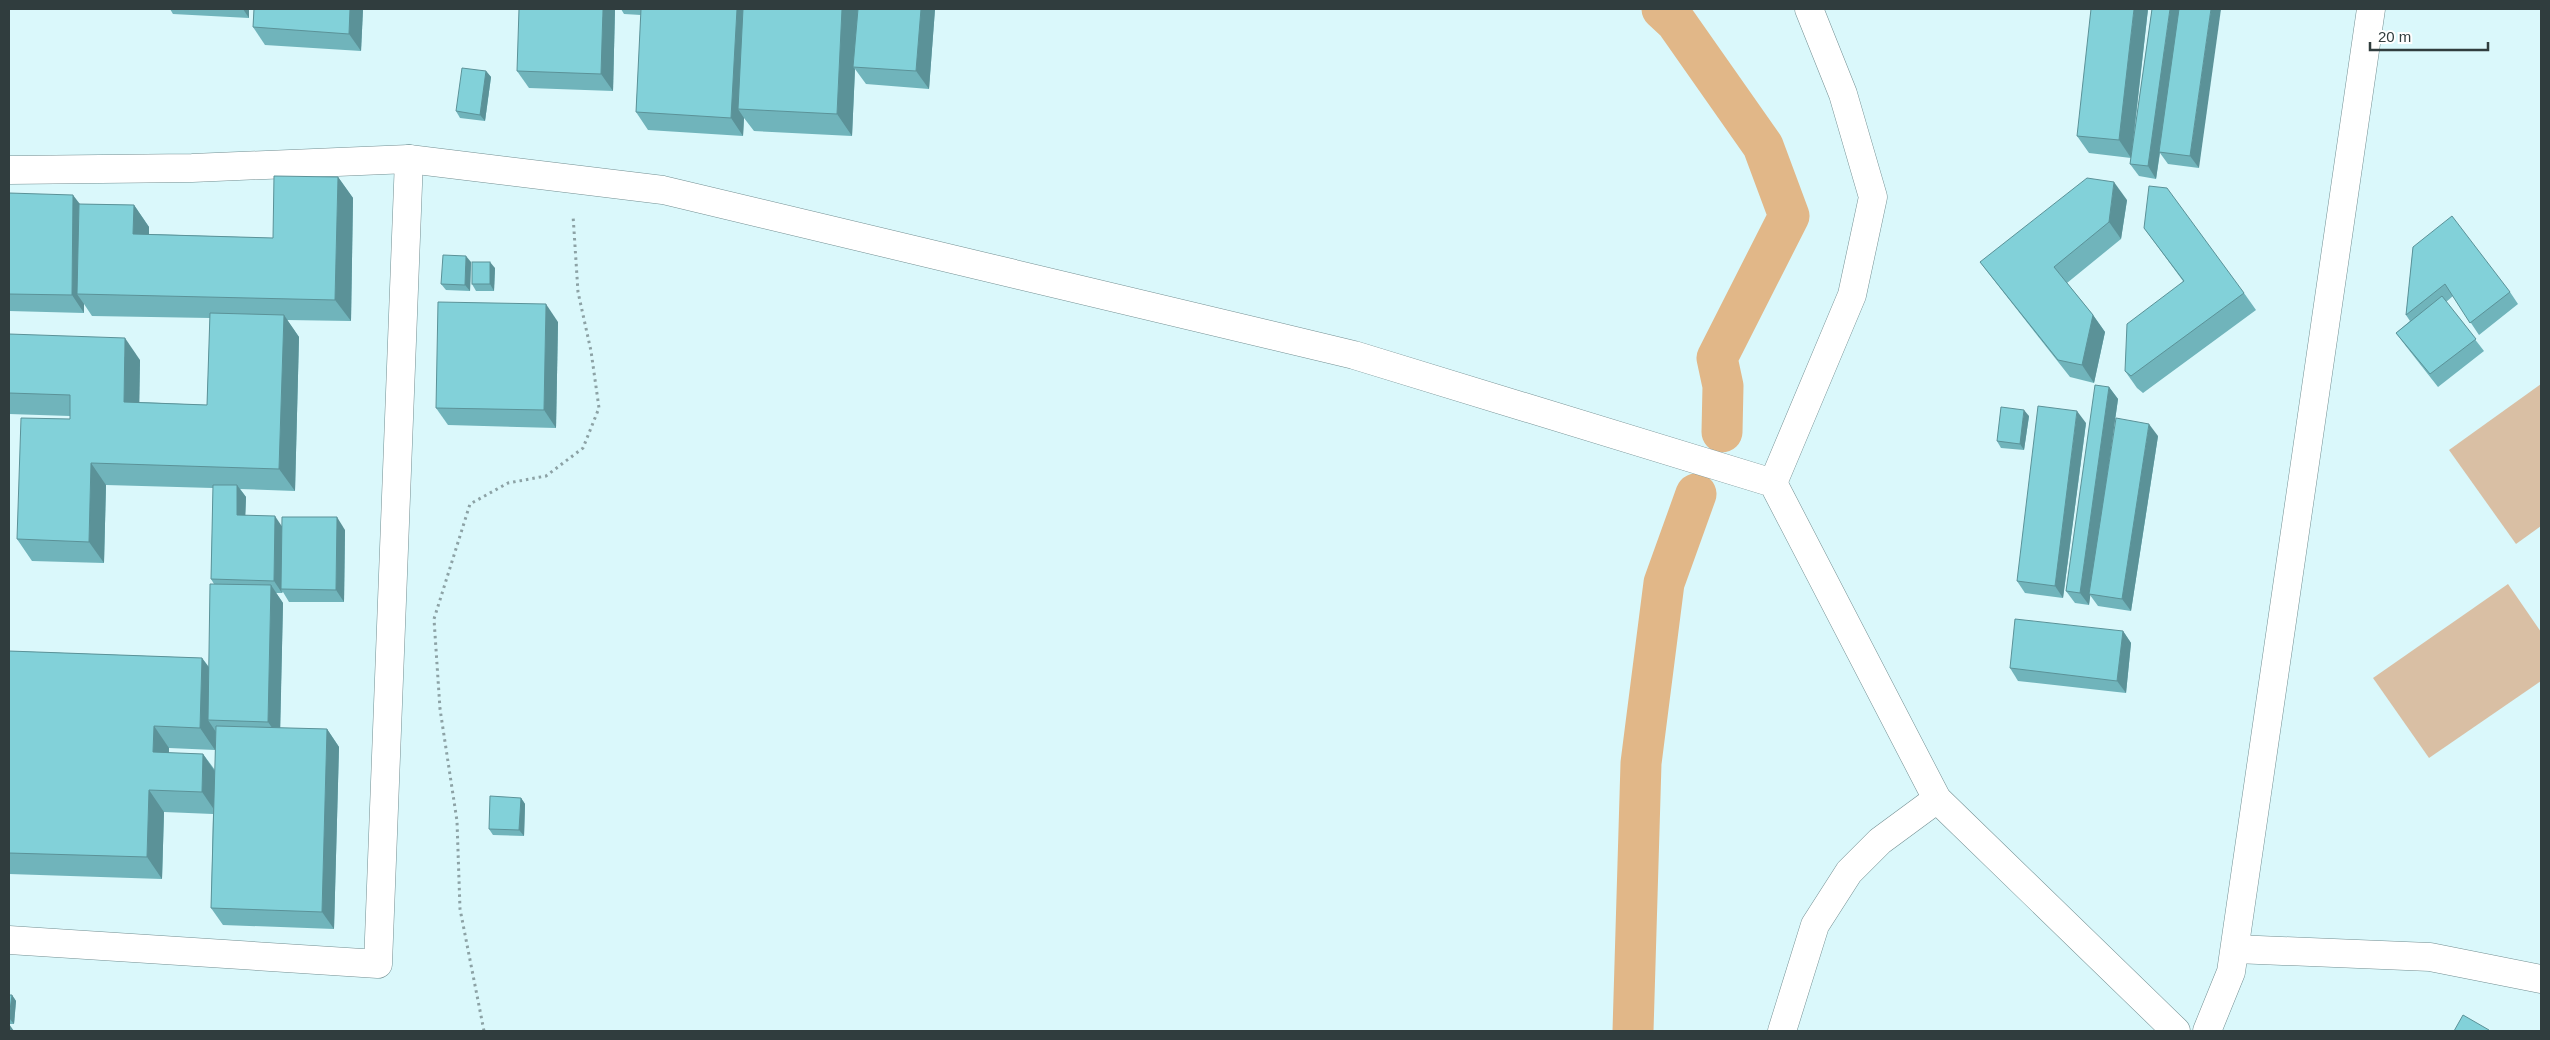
<svg xmlns="http://www.w3.org/2000/svg" width="2550" height="1040" font-family="Arial,sans-serif">
	<rect width="100%" height="100%" fill="#daf8fb"/>
	<g fill="#d9bfa4">
		<path d="M 2541,384 L 2541,526 L 2516,544 L 2449,450 Z"/>
		<path d="M 2508,584 L 2541,632 L 2541,681 L 2429,758 L 2373,678 Z"/>
	</g>
	<g fill="none" stroke-linecap="round" stroke-linejoin="round">
		<g stroke="#e1b788" stroke-width="41">
			<path d="M 1662,9 L 1676,22 L 1763,146 L 1789,216 L 1717,358 L 1723,386 L 1722,432"/>
			<path d="M 1633,1031 L 1641,763 L 1664,583 L 1696,494"/>
		</g>
		<defs>
			<g id="minor">
				<path d="M 9,170 L 192,168 L 409,159 L 663,190 L 1354,355 L 1773,483 L 1937,799 L 2176,1031"/>
				<path d="M 1773,483 L 1852,295 L 1873,197 L 1843,94 L 1809,9"/>
				<path d="M 9,940 L 378,964 L 409,159"/>
				<path d="M 2235,949 L 2430,957 L 2541,979"/>
				<path d="M 1782,1031 L 1815,925 L 1849,872 L 1880,841 L 1937,799"/>
				<path d="M 2207,1031 L 2231,972 L 2371,9"/>
			</g>
		</defs>
		<use href="#minor" stroke="#738f92" stroke-width="29"/>
		<path stroke="#8ca2a5" stroke-width="3" stroke-dasharray="2.5 4" stroke-linecap="butt" d="M 484,1031 L 460,909 L 457,821 L 440,709 L 434,619 L 470,504 L 508,483 L 546,476 L 583,448 L 599,408 L 591,351 L 578,292 L 573,215"/>
		<use href="#minor" stroke="#fff" stroke-width="28"/>
	</g>
	<g fill="#70b4bb" fill-rule="evenodd">
		<path d="M 170,9 L 249,9 L 249,18 L 173,14 Z"/>
		<path d="M 254,9 L 363,9 L 361,51 L 265,45 L 253,27 Z"/>
		<path d="M 615,9 L 613,91 L 529,88 L 517,71 Z"/>
		<path d="M 621,9 L 935,9 L 929,89 L 866,84 L 855,69 L 852,136 L 754,131 L 744,118 L 743,136 L 648,130 L 636,112 L 641,15 L 624,14 Z"/>
		<path d="M 2148,9 L 2132,153 L 2152,9 L 2199,168 L 2168,164 L 2160,153 L 2156,179 L 2139,176 L 2130,164 L 2131,158 L 2089,153 L 2077,136 Z"/>
		<path d="M 486,71 L 491,77 L 485,121 L 460,118 L 456,111 Z"/>
		<path d="M 338,177 L 353,198 L 351,321 L 287,320 L 299,337 L 295,491 L 240,489 L 246,497 L 245,515 L 282,526 L 345,530 L 344,602 L 289,602 L 283,592 L 282,593 L 276,593 L 283,603 L 280,728 L 327,729 L 339,747 L 334,929 L 223,925 L 211,908 L 213,814 L 164,812 L 162,879 L 9,874 L 9,651 L 202,658 L 209,667 L 214,584 L 211,579 L 213,488 L 106,485 L 104,563 L 32,561 L 17,539 L 70,419 L 70,416 L 9,414 L 9,334 L 140,360 L 139,402 L 207,405 L 210,318 L 92,316 L 84,304 L 84,313 L 9,311 L 9,193 L 80,204 L 134,205 L 149,227 L 149,234 L 273,238 ZM 169,748 L 215,750 L 215,770 L 203,754 L 169,753 Z"/>
		<path d="M 2127,200 L 2121,239 L 2067,283 L 2093,315 L 2105,332 L 2094,383 L 2070,377 L 1993,279 L 1980,262 Z"/>
		<path d="M 2144,228 L 2244,293 L 2256,310 L 2143,393 L 2137,388 L 2125,371 L 2183,281 Z"/>
		<path d="M 2413,247 L 2510,292 L 2518,304 L 2479,335 L 2453,296 L 2446,302 L 2484,351 L 2438,387 L 2405,345 L 2396,333 L 2410,321 L 2406,315 Z"/>
		<path d="M 471,262 L 470,291 L 446,290 L 441,284 Z"/>
		<path d="M 495,268 L 494,291 L 476,291 L 472,284 Z"/>
		<path d="M 558,322 L 556,428 L 448,425 L 436,408 Z"/>
		<path d="M 2109,387 L 2118,399 L 2102,513 L 2158,436 L 2131,611 L 2098,606 L 2090,595 L 2089,605 L 2075,603 L 2066,591 Z"/>
		<path d="M 2029,416 L 2024,450 L 2001,448 L 1997,441 Z"/>
		<path d="M 2086,423 L 2063,598 L 2025,593 L 2017,581 Z"/>
		<path d="M 2123,631 L 2131,643 L 2126,693 L 2018,681 L 2010,668 Z"/>
		<path d="M 521,798 L 525,804 L 524,836 L 493,835 L 489,829 Z"/>
		<path d="M 9,995 L 12,995 L 16,1001 L 14,1024 L 9,1024 Z"/>
	</g>
	<g fill="#5b9298">
		<path d="M 243,9 L 249,9 L 249,18 Z"/>
		<path d="M 350,9 L 363,9 L 361,51 L 349,34 Z"/>
		<path d="M 603,9 L 615,9 L 613,91 L 601,74 Z"/>
		<path d="M 737,9 L 750,9 L 738,109 L 744,118 L 743,136 L 731,118 Z"/>
		<path d="M 842,9 L 858,9 L 853,67 L 855,69 L 852,136 L 837,114 Z"/>
		<path d="M 921,9 L 935,9 L 929,89 L 916,71 Z"/>
		<path d="M 2134,9 L 2148,9 L 2131,158 L 2119,140 Z"/>
		<path d="M 2170,9 L 2180,9 L 2156,179 L 2148,166 Z"/>
		<path d="M 2211,9 L 2221,9 L 2199,168 L 2190,156 Z"/>
		<path d="M 486,71 L 491,77 L 485,121 L 480,115 Z"/>
		<path d="M 338,177 L 353,198 L 351,321 L 335,300 Z"/>
		<path d="M 2114,182 L 2127,200 L 2121,239 L 2109,222 Z"/>
		<path d="M 73,195 L 86,212 L 77,294 L 84,304 L 84,313 L 72,295 Z"/>
		<path d="M 134,205 L 149,227 L 149,256 L 133,234 Z"/>
		<path d="M 466,256 L 471,262 L 470,291 L 465,285 Z"/>
		<path d="M 490,262 L 495,268 L 494,291 L 490,284 Z"/>
		<path d="M 546,304 L 558,322 L 556,428 L 544,410 Z"/>
		<path d="M 284,315 L 299,337 L 295,491 L 279,469 Z"/>
		<path d="M 2093,315 L 2105,332 L 2094,383 L 2082,365 Z"/>
		<path d="M 125,338 L 140,360 L 139,424 L 124,402 Z"/>
		<path d="M 2109,387 L 2118,399 L 2089,605 L 2080,593 Z"/>
		<path d="M 2024,410 L 2029,416 L 2024,450 L 2020,444 Z"/>
		<path d="M 2077,411 L 2086,423 L 2063,598 L 2055,586 Z"/>
		<path d="M 2149,424 L 2158,436 L 2131,611 L 2122,599 Z"/>
		<path d="M 91,463 L 106,485 L 104,563 L 89,542 Z"/>
		<path d="M 237,485 L 246,497 L 245,527 L 237,515 Z"/>
		<path d="M 275,516 L 283,528 L 281,589 L 282,593 L 274,581 Z"/>
		<path d="M 337,517 L 345,530 L 344,602 L 336,590 Z"/>
		<path d="M 271,585 L 283,603 L 280,739 L 268,722 Z"/>
		<path d="M 2123,631 L 2131,643 L 2126,693 L 2117,681 Z"/>
		<path d="M 202,658 L 217,679 L 208,720 L 216,732 L 215,750 L 200,728 Z"/>
		<path d="M 154,726 L 169,748 L 168,774 L 153,752 Z"/>
		<path d="M 327,729 L 339,747 L 334,929 L 322,912 Z"/>
		<path d="M 203,754 L 218,776 L 217,814 L 202,792 Z"/>
		<path d="M 149,790 L 164,812 L 162,879 L 147,857 Z"/>
		<path d="M 521,798 L 525,804 L 524,836 L 519,830 Z"/>
		<path d="M 12,995 L 16,1001 L 14,1024 L 9,1018 Z"/>
		<path d="M 9,1024 L 14,1031 L 9,1031 Z"/>
	</g>
	<g fill="#82d1d9" stroke="#5b9298">
		<path d="M 254,9 L 350,9 L 349,34 L 253,27 Z"/>
		<path d="M 519,9 L 603,9 L 601,74 L 517,71 Z"/>
		<path d="M 641,9 L 737,9 L 731,118 L 636,112 Z"/>
		<path d="M 743,9 L 842,9 L 837,114 L 738,109 Z"/>
		<path d="M 858,9 L 921,9 L 916,71 L 853,67 Z"/>
		<path d="M 2091,9 L 2134,9 L 2119,140 L 2077,136 Z"/>
		<path d="M 2152,9 L 2170,9 L 2148,166 L 2130,164 Z"/>
		<path d="M 2179,9 L 2211,9 L 2190,156 L 2159,152 Z"/>
		<path d="M 462,68 L 486,71 L 480,115 L 456,111 Z"/>
		<path d="M 274,176 L 338,177 L 335,300 L 77,294 L 79,204 L 134,205 L 133,234 L 273,238 Z"/>
		<path d="M 2087,178 L 2114,182 L 2109,222 L 2054,267 L 2093,315 L 2082,365 L 2058,360 L 1980,262 Z"/>
		<path d="M 2149,186 L 2167,188 L 2244,293 L 2131,376 L 2125,371 L 2127,324 L 2184,281 L 2144,228 Z"/>
		<path d="M 9,193 L 73,195 L 72,295 L 9,294 Z"/>
		<path d="M 2452,216 L 2510,292 L 2470,323 L 2445,284 L 2406,315 L 2413,247 Z"/>
		<path d="M 443,255 L 466,256 L 465,285 L 441,284 Z"/>
		<rect x="472" y="262" width="18" height="22"/>
		<path d="M 2442,296 L 2476,339 L 2430,374 L 2396,333 Z"/>
		<path d="M 438,302 L 546,304 L 544,410 L 436,408 Z"/>
		<path d="M 210,313 L 284,315 L 279,469 L 91,463 L 89,542 L 17,539 L 21,418 L 70,419 L 70,395 L 9,393 L 9,334 L 125,338 L 124,402 L 207,405 Z"/>
		<path d="M 2095,385 L 2109,387 L 2080,593 L 2066,591 Z"/>
		<path d="M 2038,406 L 2077,411 L 2055,586 L 2017,581 Z"/>
		<path d="M 2001,407 L 2024,410 L 2020,444 L 1997,441 Z"/>
		<path d="M 2116,418 L 2149,424 L 2122,599 L 2089,594 Z"/>
		<path d="M 213,485 L 237,485 L 237,515 L 275,516 L 274,581 L 211,579 Z"/>
		<path d="M 282,517 L 337,517 L 336,590 L 281,589 Z"/>
		<path d="M 210,584 L 271,585 L 268,722 L 208,720 Z"/>
		<path d="M 2015,619 L 2123,631 L 2117,681 L 2010,668 Z"/>
		<path d="M 9,651 L 202,658 L 200,728 L 154,726 L 153,752 L 203,754 L 202,792 L 149,790 L 147,857 L 9,853 Z"/>
		<path d="M 216,726 L 327,729 L 322,912 L 211,908 Z"/>
		<path d="M 490,796 L 521,798 L 519,830 L 489,829 Z"/>
		<path d="M 9,995 L 12,995 L 9,1018 Z"/>
		<path d="M 2463,1015 L 2489,1030 L 2489,1031 L 2454,1031 Z"/>
	</g>
	<rect width="2550" height="1040" fill="none" stroke="#303d3e" stroke-width="20"/>
	<path d="M2370 42v8h118v-8" fill="none" stroke="#303d3e" stroke-width="2.5"/>
	<text x="2378" y="42" font-size="15" fill="#303d3e" stroke="#ffffff" stroke-width="4" paint-order="stroke">20 m</text>
</svg>
